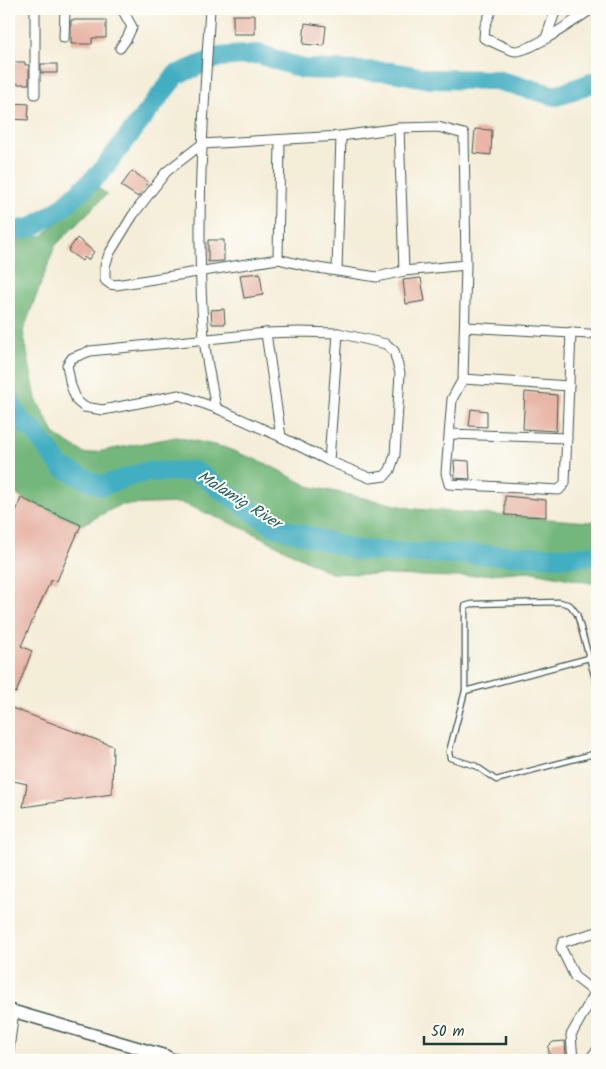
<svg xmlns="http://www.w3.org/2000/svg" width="606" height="1069" font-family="Kalam,sans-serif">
	<rect width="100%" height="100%" fill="#fdfcf7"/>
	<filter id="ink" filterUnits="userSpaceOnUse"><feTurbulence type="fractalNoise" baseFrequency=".02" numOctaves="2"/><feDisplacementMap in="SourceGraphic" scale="10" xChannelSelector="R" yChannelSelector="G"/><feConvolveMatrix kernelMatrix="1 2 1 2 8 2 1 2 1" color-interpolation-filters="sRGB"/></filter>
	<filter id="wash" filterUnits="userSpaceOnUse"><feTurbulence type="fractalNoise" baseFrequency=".0096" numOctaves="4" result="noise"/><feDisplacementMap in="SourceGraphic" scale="20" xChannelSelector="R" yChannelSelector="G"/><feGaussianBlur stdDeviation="1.12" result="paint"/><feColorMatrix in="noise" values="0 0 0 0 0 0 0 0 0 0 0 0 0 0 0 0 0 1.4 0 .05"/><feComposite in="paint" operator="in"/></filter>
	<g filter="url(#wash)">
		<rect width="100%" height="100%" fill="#f4edd8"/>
		<path fill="#73b77b" stroke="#497a58" d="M 96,187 L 107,194 L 55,246 L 23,331 L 36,399 L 55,435 L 86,454 L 176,437 L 223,447 L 267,464 L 308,486 L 415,509 L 589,522 L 597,520 L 597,584 L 528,571 L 452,577 L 331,573 L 247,530 L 182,503 L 120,505 L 81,525 L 21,498 L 9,488 L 9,233 L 42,236 Z"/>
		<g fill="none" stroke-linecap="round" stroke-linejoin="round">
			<g stroke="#42aec1" stroke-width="20">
				<path d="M 12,231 L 33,227 L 62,208 L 100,173 L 176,75 L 219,57 L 259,54 L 303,69 L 392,72 L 430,79 L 496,80 L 556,96 L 597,81"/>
				<path d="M 9,398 L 19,419 L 35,432 L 61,467 L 101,486 L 145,472 L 195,471 L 273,526 L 356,550 L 413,553 L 571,557 L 597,555"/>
			</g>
		</g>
		<g id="blocks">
			<g fill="#e8b5a6">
				<rect x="233" y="15" width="22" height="19"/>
				<path d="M 71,20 L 106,20 L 106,38 L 92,38 L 92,44 L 71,44 Z"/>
				<path d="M 305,23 L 326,26 L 324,46 L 303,44 Z"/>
				<path d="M 9,62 L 25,62 L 25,65 L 29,65 L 29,84 L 9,84 Z"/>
				<rect x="41" y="64" width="16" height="9"/>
				<path d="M 9,103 L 29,104 L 28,120 L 9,119 Z"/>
				<path d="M 475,129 L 492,130 L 491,155 L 473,153 Z"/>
				<path d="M 132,171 L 148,182 L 138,197 L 121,186 Z"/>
				<path d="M 77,238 L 94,252 L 88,260 L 84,257 L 82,261 L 68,251 Z"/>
				<path d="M 208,240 L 224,240 L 224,261 L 208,262 Z"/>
				<path d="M 260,273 L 263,295 L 244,298 L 240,275 Z"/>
				<path d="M 421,278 L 425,301 L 406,304 L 403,280 Z"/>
				<path d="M 224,309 L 225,324 L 212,324 L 211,310 Z"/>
				<path d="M 525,392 L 557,395 L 556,431 L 523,429 Z"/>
				<path d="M 471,409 L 487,411 L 487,427 L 469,426 Z"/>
				<path d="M 454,460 L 469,461 L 470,479 L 455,478 Z"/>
				<path d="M 505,496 L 546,500 L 546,517 L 505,515 Z"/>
				<path d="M 21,498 L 81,525 L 57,581 L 51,580 L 21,646 L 32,651 L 16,693 L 9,690 L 9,509 L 16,512 Z"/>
				<path d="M 9,707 L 113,746 L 112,794 L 23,807 L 27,784 L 9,780 Z"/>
				<path d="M 565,1041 L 566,1056 L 550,1059 L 548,1047 L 553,1042 Z"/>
			</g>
		</g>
	</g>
	<g filter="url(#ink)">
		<use href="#blocks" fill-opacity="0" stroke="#3f574d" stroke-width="1"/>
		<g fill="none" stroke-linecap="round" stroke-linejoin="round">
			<defs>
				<g id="service">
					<path d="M 597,686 L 577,614 L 570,605 L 560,602 L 472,604 L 465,606 L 465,691 L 449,752 L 450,758 L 476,766 L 496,780 L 597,753"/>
					<path d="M 465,691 L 589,658"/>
				</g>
				<g id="minor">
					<path d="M 210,9 C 203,118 195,228 204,337 C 206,361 212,385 216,408"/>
					<path d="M 492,9 L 485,26 L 484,38 C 492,41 509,51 516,51 C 534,50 576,19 592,9"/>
					<path d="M 64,38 L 65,9"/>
					<path d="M 546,38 L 556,9"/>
					<path d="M 120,48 L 127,38 L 132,27 L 122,9"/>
					<path d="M 35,94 L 35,9"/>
					<path d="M 399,128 L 404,271"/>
					<path d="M 278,259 L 280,140"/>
					<path d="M 466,265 L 404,271 L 377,277 L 311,267 L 278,259 L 116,285 L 110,284 L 105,280 L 105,266 L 109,254 L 133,215 L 166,172 L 202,144 L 341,136 L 399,128 L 438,127 L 464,134 L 466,265 L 463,379 L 452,399 L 446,473 L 449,484 L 559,490 L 565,483 L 571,332"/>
					<path d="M 337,270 L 341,136"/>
					<path d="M 465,327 L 589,334"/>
					<path d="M 299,332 L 338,333 L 386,344 L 394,351 L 400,373 L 395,455 L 390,470 L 385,476 L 370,478 L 329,461 L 281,437 L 216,408 L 179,395 L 103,410 L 84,407 L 77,401 L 71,386 L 67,365 L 72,358 L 90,351 L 266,333 Z"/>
					<path d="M 266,333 L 281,437"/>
					<path d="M 463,379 L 569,386"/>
					<path d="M 450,434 L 567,438"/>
					<path d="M 329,461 L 338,333"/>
					<path d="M 597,932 L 563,942 L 561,948 L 575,977 L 597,994"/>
					<path d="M 9,1049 L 14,1011"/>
					<path d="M 166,1056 L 182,1060"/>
					<path d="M 573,1060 L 571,1035 L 595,993"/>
					<path d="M 589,1060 L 597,1050"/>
				</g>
				<path id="tertiary" d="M 9,1010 L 166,1056 L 165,1060"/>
			</defs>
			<use href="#service" stroke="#3f574d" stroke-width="7"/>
			<use href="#minor" stroke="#3f574d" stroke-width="11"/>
			<use href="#tertiary" stroke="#3f574d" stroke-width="14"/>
			<use href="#service" stroke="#fff" stroke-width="4.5"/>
			<use href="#minor" stroke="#fff" stroke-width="9"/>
			<use href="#tertiary" stroke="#fff" stroke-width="11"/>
		</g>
	</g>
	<g text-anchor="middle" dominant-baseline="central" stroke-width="4" stroke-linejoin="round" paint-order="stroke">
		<g font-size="16" font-style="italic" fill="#2a5f5e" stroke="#fdfcf7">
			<text transform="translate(239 500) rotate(32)">Malamig River</text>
		</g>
	</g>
	<rect width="606" height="1069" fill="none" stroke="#fdfcf7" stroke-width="30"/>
	<path d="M424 1036v8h82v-8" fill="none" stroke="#1f3d34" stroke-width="2.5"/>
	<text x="431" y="1036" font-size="15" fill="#1f3d34" stroke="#fdfcf7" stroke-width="4" paint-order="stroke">50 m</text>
</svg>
